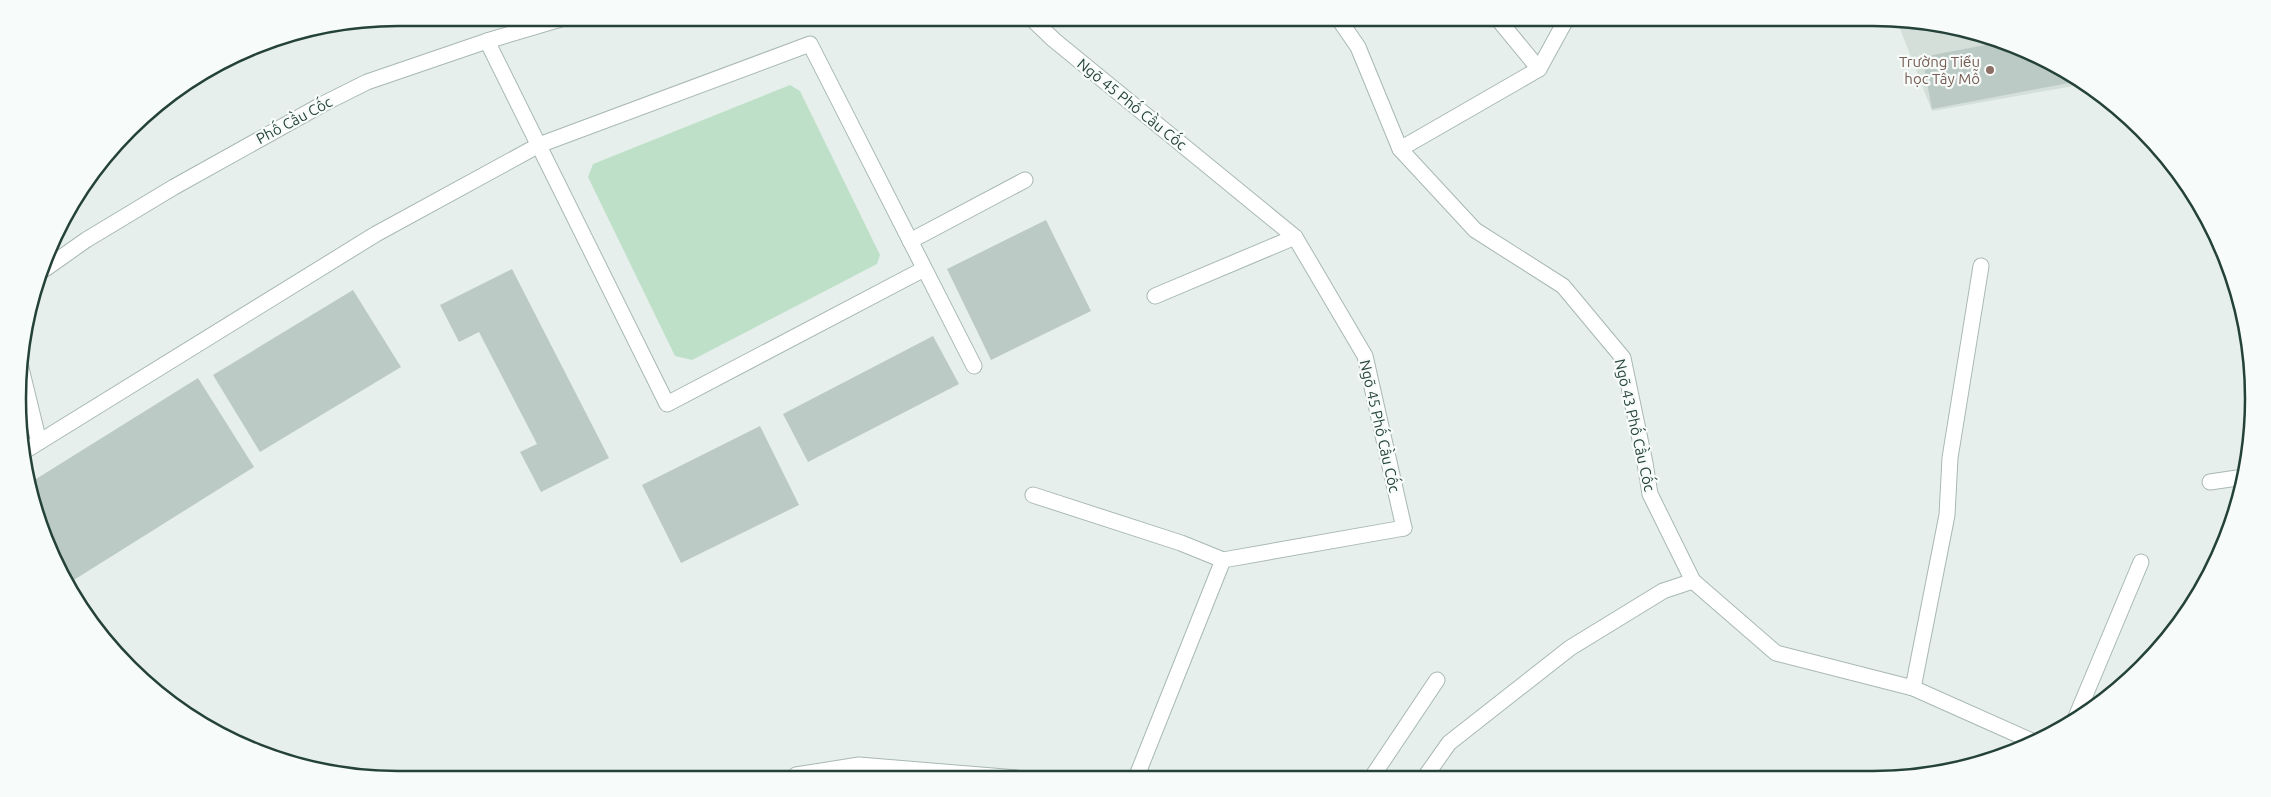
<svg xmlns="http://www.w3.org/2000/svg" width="2271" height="797" font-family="Ubuntu,sans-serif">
	<rect width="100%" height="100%" fill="#e6efeb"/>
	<path fill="#d4dfda" d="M 1897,21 L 1971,30 L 2041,57 L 2085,84 L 1932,111 Z"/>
	<g fill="#bfe0c8">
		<path d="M 295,34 L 247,56 L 245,51 L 253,46 Z"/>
		<path d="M 790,85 L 800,91 L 880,255 L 877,264 L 692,360 L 675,356 L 588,177 L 593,164 Z"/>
	</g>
	<g fill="#bbcac4">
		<path d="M 2001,42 L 2041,57 L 2079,81 L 1932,109 L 1922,57 Z"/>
		<path d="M 1046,220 L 1091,311 L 991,360 L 947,269 Z"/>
		<path d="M 512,269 L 609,458 L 541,492 L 520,452 L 537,444 L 479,332 L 459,342 L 440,305 Z"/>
		<path d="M 353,290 L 401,367 L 260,452 L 213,375 Z"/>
		<path d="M 933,336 L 959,384 L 808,462 L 783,414 Z"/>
		<path d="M 198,378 L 254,467 L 69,583 L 30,497 L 28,484 Z"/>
		<path d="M 760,426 L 799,505 L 681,563 L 642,485 Z"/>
	</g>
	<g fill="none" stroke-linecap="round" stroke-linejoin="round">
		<defs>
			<g id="service">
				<path d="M 1338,18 L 1358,47 L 1400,149 L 1475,230 L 1563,286 L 1623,358 L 1645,463 L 1650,494 L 1693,581 L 1776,653 L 1913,688 L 2034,742"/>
				<path d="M 1497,18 L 1539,69"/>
				<path d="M 487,41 L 667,404 L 924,269"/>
				<path d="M 1400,149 L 1539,69 L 1567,18"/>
				<path d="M 910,241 L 1025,180"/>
				<path d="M 1155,296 L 1295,237"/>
				<path d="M 20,364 L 39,442"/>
				<path d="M 23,452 L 376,234 L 539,145 L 810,44 L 974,366"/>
				<path d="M 2210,482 L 2244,477"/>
				<path d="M 1033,495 L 1181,543 L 1223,560"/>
				<path d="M 1913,688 L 1947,515 L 1950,458 L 1981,266"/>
				<path d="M 2076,717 L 2141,562"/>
				<path d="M 796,775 L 859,765 L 1017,778"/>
				<path d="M 1372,777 L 1437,680"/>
				<path d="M 1425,777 L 1449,743 L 1570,648 L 1663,591 L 1693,581"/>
				<path d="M 1136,778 L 1223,560 L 1404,528"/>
			</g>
			<path id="minor" d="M 1031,18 L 1054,40 L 1295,237 L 1365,356 L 1404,528"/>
			<path id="tertiary" d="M 45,269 L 86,240 L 174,187 L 323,104 L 367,82 L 487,41 L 564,18"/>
		</defs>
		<use href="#service" stroke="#a8b8b2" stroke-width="17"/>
		<use href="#minor" stroke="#a8b8b2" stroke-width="17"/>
		<use href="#tertiary" stroke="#a8b8b2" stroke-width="17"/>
		<use href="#service" stroke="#fff" stroke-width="15"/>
		<use href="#minor" stroke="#fff" stroke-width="15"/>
		<use href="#tertiary" stroke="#fff" stroke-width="15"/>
	</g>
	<circle fill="#8d6e63" stroke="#f7fbf9" stroke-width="2" cx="1990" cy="70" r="5"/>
	<g text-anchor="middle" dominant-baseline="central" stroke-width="4.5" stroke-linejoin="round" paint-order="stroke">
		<g font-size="15" fill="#785e54" stroke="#f7fbf9" text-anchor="end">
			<text x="1980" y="61">Trường Tiểu<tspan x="1980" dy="17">học Tây Mỗ</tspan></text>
		</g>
		<g font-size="15" fill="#24423a" stroke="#f7fbf9">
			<text transform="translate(1132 104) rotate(39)">Ngõ 45 Phố Cầu Cốc</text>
			<text transform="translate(294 120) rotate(-28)">Phố Cầu Cốc</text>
			<text transform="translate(1635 425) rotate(77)">Ngõ 43 Phố Cầu Cốc</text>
			<text transform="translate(1380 426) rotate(77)">Ngõ 45 Phố Cầu Cốc</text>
		</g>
	</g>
	<path d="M0 0H2271V797H0ZM398 26H1873A372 372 0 0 1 2245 398V399A372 372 0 0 1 1873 771H398A372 372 0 0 1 26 399V398A372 372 0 0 1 398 26Z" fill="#f7fbf9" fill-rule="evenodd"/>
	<path fill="none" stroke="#24423a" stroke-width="2.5" d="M398 26H1873A372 372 0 0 1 2245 398V399A372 372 0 0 1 1873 771H398A372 372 0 0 1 26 399V398A372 372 0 0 1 398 26Z"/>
</svg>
